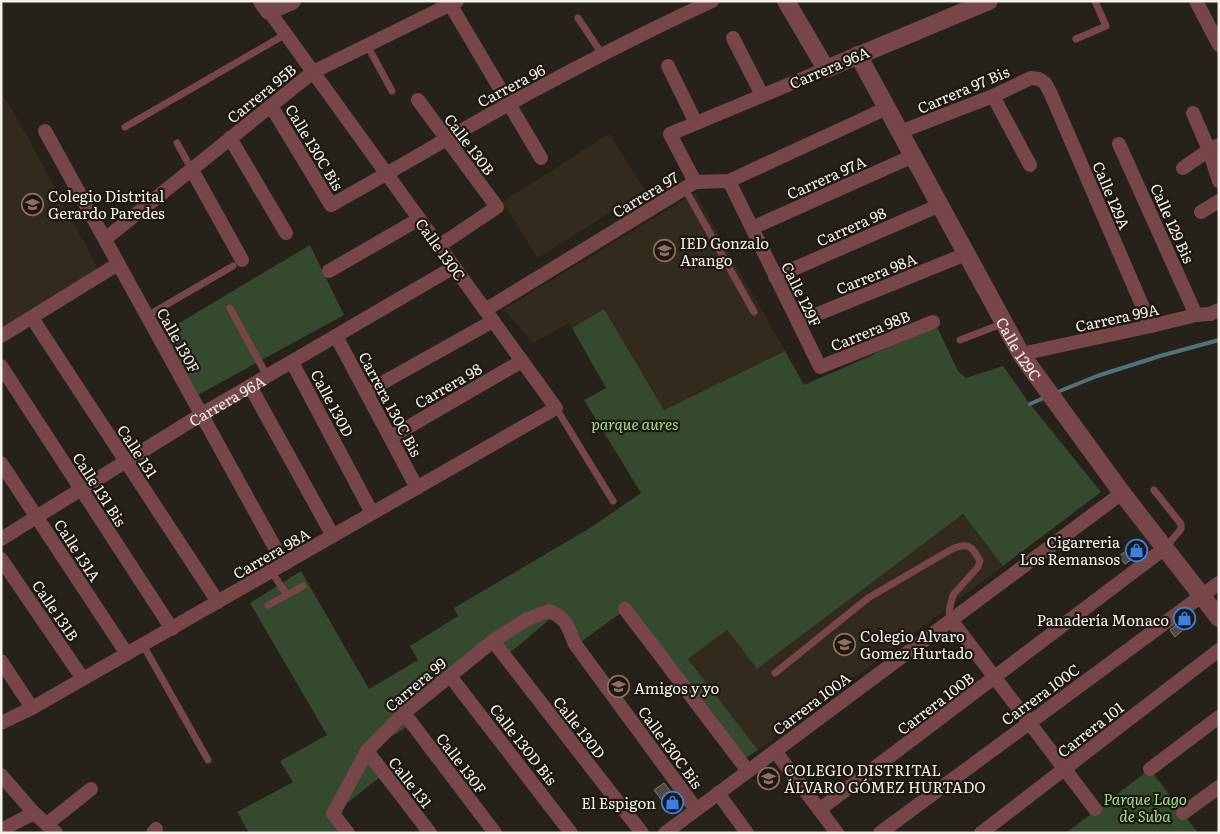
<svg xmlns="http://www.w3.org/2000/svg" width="1220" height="834" font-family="Literata,serif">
	<rect width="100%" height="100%" fill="#262219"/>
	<g fill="#322a1c">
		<path d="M 1,92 L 26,134 L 101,274 L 1,331 Z"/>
		<path d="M 609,134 L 645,190 L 538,258 L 502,202 Z"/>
		<path d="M 695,193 L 785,351 L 664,410 L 604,310 L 572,328 L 569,323 L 533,343 L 504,309 Z"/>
		<path d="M 963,514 L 1003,566 L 758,750 L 688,659 L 727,630 L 757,669 Z"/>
	</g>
	<g fill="#34492d">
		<path d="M 310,245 L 344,315 L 196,396 L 164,332 Z"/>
		<path d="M 604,309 L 664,410 L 785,351 L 804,385 L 875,354 L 875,353 L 937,327 L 958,371 L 966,378 L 1003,366 L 1030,404 L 1101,492 L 1003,566 L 963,514 L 757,669 L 727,630 L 688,659 L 758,750 L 741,761 L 625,610 L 571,649 L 555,615 L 505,657 L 493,642 L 404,713 L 412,724 L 367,751 L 384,774 L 333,814 L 348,833 L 249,833 L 237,812 L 293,782 L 280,761 L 327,735 L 250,603 L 301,571 L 369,689 L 418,660 L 410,646 L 458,616 L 454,608 L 590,528 L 641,493 L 584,400 L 606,388 L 572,328 Z"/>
		<path d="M 1150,769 L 1198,833 L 1066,833 Z"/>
	</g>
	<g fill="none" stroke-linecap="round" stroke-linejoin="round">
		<g stroke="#527178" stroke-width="4">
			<path d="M 1055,393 L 1097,376 L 1160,356 L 1219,340"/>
			<path d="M 1030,404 L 1046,397"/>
		</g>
	</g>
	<g fill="#514841" stroke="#837a71">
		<path d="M 1142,540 L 1148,548 L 1125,564 L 1119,556 Z"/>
		<path d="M 1190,615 L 1194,620 L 1175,637 L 1170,630 Z"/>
		<path d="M 664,783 L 679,802 L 669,810 L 654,790 Z"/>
	</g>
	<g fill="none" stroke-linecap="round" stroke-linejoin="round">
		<g stroke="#764648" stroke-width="7">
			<path d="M 578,18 L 598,48 L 601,55"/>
			<path d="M 1076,39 L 1106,26 L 1095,1"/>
			<path d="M 367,45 L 392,91"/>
			<path d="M 125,127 L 286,34"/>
			<path d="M 177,143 L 192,170"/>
			<path d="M 685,189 L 754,312"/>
			<path d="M 230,308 L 267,376"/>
			<path d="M 147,316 L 233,266"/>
			<path d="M 960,340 L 1004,323"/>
			<path d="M 556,408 L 613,501"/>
			<path d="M 1154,490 L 1181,524 L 1181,529 L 1166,547"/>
			<path d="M 287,595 L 303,586"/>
			<path d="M 268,605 L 287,595 L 271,571"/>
			<path d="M 143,645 L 208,760"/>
			<path d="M 775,673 L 868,598 L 952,549 C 968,542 972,546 980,561 L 978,567 L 953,595 L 949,611 L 951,620"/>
		</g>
		<g stroke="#764648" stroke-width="14">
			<path d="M 1196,1 L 1219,45"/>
			<path d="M 450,4 L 541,158"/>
			<path d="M 733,38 L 762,95"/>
			<path d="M 668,66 L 696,123"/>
			<path d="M 993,96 L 1030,165"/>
			<path d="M 418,100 L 497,207 L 439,246"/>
			<path d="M 271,106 L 331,205 C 391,172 449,137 509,104 C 575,68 643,33 712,1"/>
			<path d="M 1193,113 L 1209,150 L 1219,181"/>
			<path d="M 45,131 L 284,564"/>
			<path d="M 900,132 L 993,96 L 1031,78 L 1039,79 L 1045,83 L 1050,92 L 1151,326"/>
			<path d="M 230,138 L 286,233"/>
			<path d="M 1119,144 L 1196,315"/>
			<path d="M 1183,168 L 1209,150 L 1219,145"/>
			<path d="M 192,170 L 242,260"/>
			<path d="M 729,181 L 820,367 L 933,322"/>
			<path d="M 695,182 L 670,134 L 826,69"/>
			<path d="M 1201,212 L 1219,201"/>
			<path d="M 752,228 L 913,156"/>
			<path d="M 105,239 L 313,72 L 457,1"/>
			<path d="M 329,271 L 419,219"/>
			<path d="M 775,277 L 940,205"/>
			<path d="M 485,310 L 695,182 L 729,181 L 887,108"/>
			<path d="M 32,318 L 218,602"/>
			<path d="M 798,322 L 966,254"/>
			<path d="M 1,336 L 118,264"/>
			<path d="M 336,336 L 417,488"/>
			<path d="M 1021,354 L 1151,326 L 1196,315 L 1210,314 L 1219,310"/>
			<path d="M 292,362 L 372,513"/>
			<path d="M 1,366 L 172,629"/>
			<path d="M 250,386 L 333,536"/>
			<path d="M 366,392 L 493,321"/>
			<path d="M 391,437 L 522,361"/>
			<path d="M 1,463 L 127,654"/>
			<path id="s1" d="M 1,539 L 202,414 L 454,267"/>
			<path d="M 1,559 L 83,679"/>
			<path d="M 625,609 L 748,771"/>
			<path d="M 951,620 L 1095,809"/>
			<path d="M 493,641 L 642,833"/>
			<path d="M 1,661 L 32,708"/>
			<path d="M 450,676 L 571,833"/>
			<path d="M 404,713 L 495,833"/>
			<path d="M 1,723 L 32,708 L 556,408 L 269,11"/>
			<path d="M 367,751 L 430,833"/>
			<path d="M 775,751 L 837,833"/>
			<path d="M 1150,769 L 1219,717"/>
			<path d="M 1,775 L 34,813 L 56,833"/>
			<path d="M 718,793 L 747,833"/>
			<path d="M 819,810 L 1165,548"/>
			<path d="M 1183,813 L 1219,787"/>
			<path d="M 47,824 L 91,789"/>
			<path d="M 1,830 L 34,813"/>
			<path d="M 153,833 L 156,829"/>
			<path d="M 348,833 L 333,814 L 367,751 L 404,713 L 493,641 L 527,619 L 549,611 C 568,619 567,626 575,644 L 696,809"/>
			<path d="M 665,833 L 1122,493"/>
			<path d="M 880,833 L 1219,583"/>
			<path d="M 981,833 L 1219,650"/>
		</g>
		<g stroke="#764648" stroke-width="18">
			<path d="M 262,1 L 269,11 L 292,1"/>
			<path d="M 786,1 L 826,69 L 989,1"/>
			<path id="s2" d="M 858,55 L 1021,354 L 1122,493 L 1219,618"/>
		</g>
	</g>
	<defs>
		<symbol id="school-ring" viewBox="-11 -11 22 22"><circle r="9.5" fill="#1d1810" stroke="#8d6e63" stroke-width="1.5"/><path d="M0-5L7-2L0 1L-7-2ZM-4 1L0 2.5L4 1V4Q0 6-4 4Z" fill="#8d6e63"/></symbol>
		<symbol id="shop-ring" viewBox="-11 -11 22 22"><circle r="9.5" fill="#1d1810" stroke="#3f7fe0" stroke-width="1.5"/><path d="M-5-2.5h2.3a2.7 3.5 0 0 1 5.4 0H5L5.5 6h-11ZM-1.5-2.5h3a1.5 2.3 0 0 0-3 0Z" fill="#3f7fe0"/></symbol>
	</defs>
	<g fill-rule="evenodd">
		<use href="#school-ring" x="20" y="192" width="25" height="25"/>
		<use href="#school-ring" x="652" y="238" width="25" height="25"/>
		<use href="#shop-ring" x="1124" y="538" width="25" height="25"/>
		<use href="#shop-ring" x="1172" y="606" width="25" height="25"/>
		<use href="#school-ring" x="832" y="632" width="25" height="25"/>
		<use href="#school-ring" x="606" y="674" width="25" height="25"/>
		<use href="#school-ring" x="756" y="766" width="25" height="25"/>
		<use href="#shop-ring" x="660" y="790" width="25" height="25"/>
	</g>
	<g text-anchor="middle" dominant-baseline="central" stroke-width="4.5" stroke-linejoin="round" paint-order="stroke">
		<g font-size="15" fill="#f4f1eb" stroke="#1d1810">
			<text transform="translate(829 67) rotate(-23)">Carrera 96A</text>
			<text transform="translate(511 85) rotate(-28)">Carrera 96</text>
			<text transform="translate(963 89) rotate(-23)">Carrera 97 Bis</text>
			<text transform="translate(261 93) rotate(-39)">Carrera 95B</text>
			<text transform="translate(470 144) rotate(53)">Calle 130B</text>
			<text transform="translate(315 147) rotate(59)">Calle 130C Bis</text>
			<text transform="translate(826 177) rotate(-24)">Carrera 97A</text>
			<text transform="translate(645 194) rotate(-31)">Carrera 97</text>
			<text transform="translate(1112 195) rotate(67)">Calle 129A</text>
			<text transform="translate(1173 223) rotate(66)">Calle 129 Bis</text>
			<text transform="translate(851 226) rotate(-24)">Carrera 98</text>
			<text transform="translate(441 249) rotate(54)">Calle 130C</text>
			<text transform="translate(876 273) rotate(-22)">Carrera 98A</text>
			<text transform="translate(802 294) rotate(64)">Calle 129F</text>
			<text transform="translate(1117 317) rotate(-12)">Carrera 99A</text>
			<text transform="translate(870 330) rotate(-22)">Carrera 98B</text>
			<text transform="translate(179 340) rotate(61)">Calle 130F</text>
			<text stroke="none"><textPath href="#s2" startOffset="335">Calle 129C</textPath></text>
			<text transform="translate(448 385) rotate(-30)">Carrera 98</text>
			<text stroke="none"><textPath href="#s1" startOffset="265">Carrera 96A</textPath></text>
			<text transform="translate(333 403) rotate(62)">Calle 130D</text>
			<text transform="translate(391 404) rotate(62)">Carrera 130C Bis</text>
			<text transform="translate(138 451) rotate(57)">Calle 131</text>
			<text transform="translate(100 489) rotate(57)">Calle 131 Bis</text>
			<text transform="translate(78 550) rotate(57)">Calle 131A</text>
			<text transform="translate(271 553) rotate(-30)">Carrera 98A</text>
			<text transform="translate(56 610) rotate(56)">Calle 131B</text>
			<text transform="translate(415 684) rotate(-40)">Carrera 99</text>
			<text transform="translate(1040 694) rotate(-36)">Carrera 100C</text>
			<text transform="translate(811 703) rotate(-37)">Carrera 100A</text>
			<text transform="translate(935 703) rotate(-37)">Carrera 100B</text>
			<text transform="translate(580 727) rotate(52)">Calle 130D</text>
			<text transform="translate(1090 729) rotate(-38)">Carrera 101</text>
			<text transform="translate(524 744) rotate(52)">Calle 130D Bis</text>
			<text transform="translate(671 747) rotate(54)">Calle 130C Bis</text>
			<text transform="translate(462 763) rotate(53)">Calle 130F</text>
			<text transform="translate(411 782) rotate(52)">Calle 131</text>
		</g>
		<g font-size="15" fill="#f4f1eb" stroke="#1d1810" text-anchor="start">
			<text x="48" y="195">Colegio Distrital<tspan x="48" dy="17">Gerardo Paredes</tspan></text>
			<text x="680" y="242">IED Gonzalo<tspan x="680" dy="17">Arango</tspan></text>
			<text x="1120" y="541" text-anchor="end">Cigarreria<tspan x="1120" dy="17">Los Remansos</tspan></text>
			<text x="1169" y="619" text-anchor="end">Panadería Monaco</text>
			<text x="860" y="635">Colegio Alvaro<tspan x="860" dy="17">Gomez Hurtado</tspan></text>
			<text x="634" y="687">Amigos y yo</text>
			<text x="784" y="769">COLEGIO DISTRITAL<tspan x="784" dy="17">ÁLVARO GÓMEZ HURTADO</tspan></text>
			<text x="656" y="802" text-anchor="end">El Espigon</text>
		</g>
		<g font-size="15" font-style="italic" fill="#a3dc91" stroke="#1d1810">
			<text x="635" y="423">parque aures</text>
			<text x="1145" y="798">Parque Lago<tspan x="1145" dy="17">de Suba</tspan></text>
		</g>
	</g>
	<rect width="1220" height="834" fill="none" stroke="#f4f1eb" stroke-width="5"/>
</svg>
